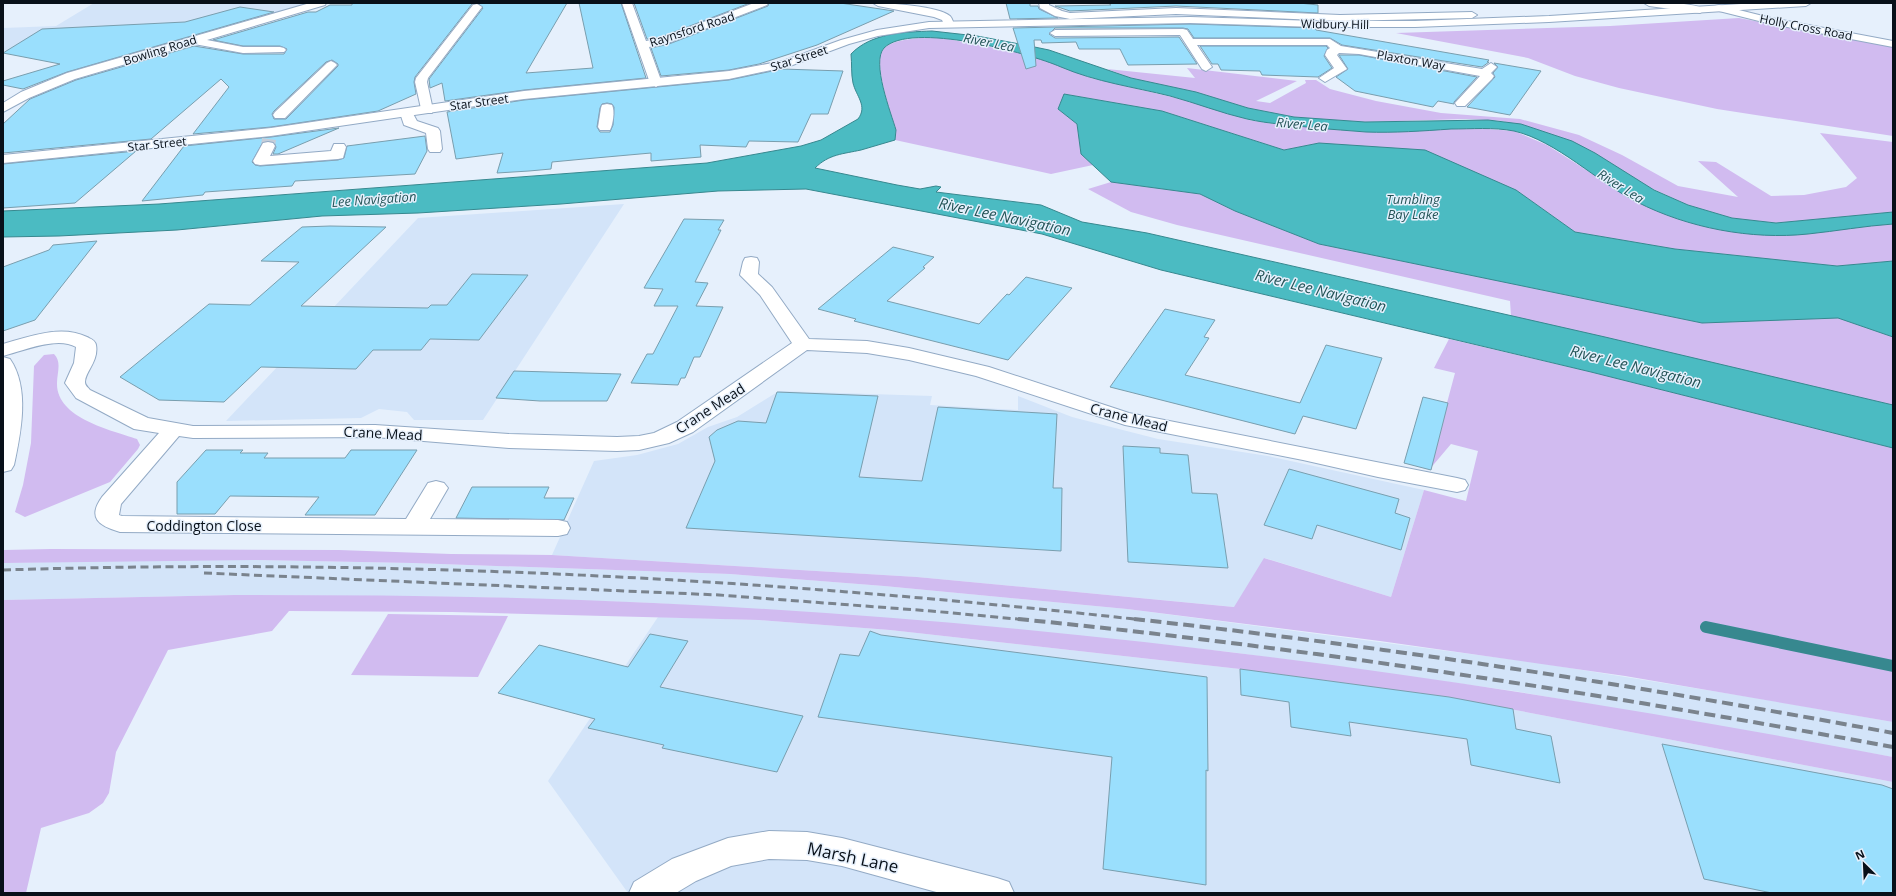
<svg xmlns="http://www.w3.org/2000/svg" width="1896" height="896" font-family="'Open Sans',sans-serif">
	<rect width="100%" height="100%" fill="#e6f0fc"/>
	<g fill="#d3e4f9">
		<path d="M 94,3 L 310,3 L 167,45 L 3,51 L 3,28 L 56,26 Z"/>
		<path d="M 624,204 L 483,420 L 414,420 L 407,412 L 379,409 L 361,418 L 226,421 L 418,218 Z"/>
		<path d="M 779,391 L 932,396 L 930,405 L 1018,410 L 1018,396 L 1072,417 L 1158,439 L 1268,456 L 1424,490 L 1391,597 L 1265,558 L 1235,607 L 917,577 L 552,555 L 594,461 L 637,455 L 678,444 L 708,427 L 737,417 Z"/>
		<path d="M 133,560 L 256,560 L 412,563 L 730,574 L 884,586 L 1127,609 L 1539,663 L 1756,698 L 1893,722 L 1893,757 L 1514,691 L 1230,652 L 959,624 L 654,603 L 473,597 L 234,595 L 3,600 L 3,563 Z"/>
		<path d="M 658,617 L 759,620 L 890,630 L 1240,669 L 1452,698 L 1893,782 L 1893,893 L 628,893 L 548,781 Z"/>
	</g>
	<g fill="#d1bbf0">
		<path d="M 1739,18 L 1893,47 L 1893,136 L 1717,109 L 1619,88 L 1575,76 L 1528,58 L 1396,33 L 1610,26 Z"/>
		<path d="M 932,37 L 948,39 L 1021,53 L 1044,60 L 1091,78 L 1189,101 L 1249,120 L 1273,124 L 1364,132 L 1475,128 L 1514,131 L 1547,145 L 1635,201 L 1739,233 L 1775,235 L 1808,234 L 1858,226 L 1893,224 L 1893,261 L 1837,266 L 1675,249 L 1575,232 L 1516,190 L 1319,143 L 1284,150 L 1162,111 L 1065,94 L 1058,109 L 1077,124 L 1081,154 L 1093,165 L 1051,174 L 895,140 L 896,130 C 891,114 873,63 883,50 C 890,39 920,38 932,37 Z"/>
		<path d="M 1187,68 L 1297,81 L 1256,101 L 1270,103 L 1306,83 L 1305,80 L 1316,80 L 1330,89 L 1376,101 L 1441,113 L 1520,119 L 1579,135 L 1622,155 L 1678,186 L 1738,197 L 1698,161 L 1716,162 L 1771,196 L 1804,195 L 1846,187 L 1857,178 L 1820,133 L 1893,142 L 1893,212 L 1776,223 L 1732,218 L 1688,205 L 1503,121 L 1466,119 L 1365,122 L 1294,117 L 1248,108 L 1196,92 L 1131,78 L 1107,69 L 1195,78 Z"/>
		<path d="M 1111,182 L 1200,194 L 1235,211 L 1319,244 L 1702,323 L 1838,318 L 1893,337 L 1893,405 L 1511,316 L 1510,301 L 1177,225 L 1131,212 L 1088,189 Z"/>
		<path d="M 1449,339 L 1591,372 L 1893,448 L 1893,722 L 1625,676 L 1380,641 L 1127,609 L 884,586 L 730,574 L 412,563 L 256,560 L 3,563 L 4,550 L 51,549 L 339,550 L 451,554 L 552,555 L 917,577 L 1234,607 L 1264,558 L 1391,597 L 1424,490 L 1466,501 L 1478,451 L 1451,444 L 1429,470 L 1455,373 L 1434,368 Z"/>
		<path d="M 54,354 C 62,362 57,373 57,383 C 56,418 111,430 137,439 L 140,445 L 138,449 L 110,482 L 25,517 L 15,512 L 23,485 L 31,443 L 34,366 L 44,355 Z"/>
		<path d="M 234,595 C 374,595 514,596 654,603 C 1070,622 1484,679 1893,757 L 1893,782 L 1452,698 L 1240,669 L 890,630 L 759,620 L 452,612 L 289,611 L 272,631 L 168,650 L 116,752 L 109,793 L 103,803 L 89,813 L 41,828 L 26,893 L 3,893 L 3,600 Z"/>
		<path d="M 388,614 L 508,616 L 478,677 L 351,675 Z"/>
	</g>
	<g fill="#4bbbc2" stroke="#37888f">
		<path d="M 932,31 L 977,36 L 1025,45 L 1049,50 L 1131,78 L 1196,92 L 1248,108 L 1294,117 L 1365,122 L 1488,120 L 1521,124 L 1572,141 L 1595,153 L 1654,190 L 1688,205 L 1732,218 L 1776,223 L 1893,212 L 1893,224 C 1864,226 1837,231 1808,234 C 1751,240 1688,228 1637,202 C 1597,182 1557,141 1514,131 C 1493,127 1472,129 1451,129 C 1423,131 1394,133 1366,132 C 1349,131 1332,129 1315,128 C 1292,125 1269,124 1247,119 C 1221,113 1196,103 1170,96 C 1134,87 1096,82 1061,67 C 1029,53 911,21 884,48 C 871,62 891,113 896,130 L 895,140 C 884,143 872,147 861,150 C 843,154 829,154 815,168 L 897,185 L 920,189 L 936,186 L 941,187 L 936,192 L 1041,205 L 1082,222 L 1147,233 L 1605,337 L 1893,405 L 1893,448 L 1591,372 L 1161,270 L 1042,234 L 806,189 L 718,191 L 561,204 L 418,213 L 322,216 L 177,230 L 59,236 L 3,237 L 3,211 L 159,204 L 707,163 L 801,146 L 821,140 L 858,119 C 868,106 856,96 853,83 C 851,74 852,64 851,54 C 871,33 904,32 932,31 Z"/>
		<path d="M 1064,94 L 1162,111 L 1284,150 L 1319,143 L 1425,150 L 1516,190 L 1575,232 L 1675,249 L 1837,266 L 1893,261 L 1893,337 L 1838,318 L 1702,323 L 1319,244 L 1235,211 L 1200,194 L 1111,182 L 1081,154 L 1077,124 L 1058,109 Z"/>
	</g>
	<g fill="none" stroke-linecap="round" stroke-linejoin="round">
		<path stroke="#37888f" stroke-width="12" d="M 1706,627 L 1893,666"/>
	</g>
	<g fill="#9adffd" stroke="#799eae" fill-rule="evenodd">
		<path d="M 352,3 L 475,3 L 472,4 L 415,77 L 414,82 L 416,94 L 378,111 L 271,127 L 193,134 L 229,87 L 221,79 L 151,139 L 3,153 L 3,124 L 30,99 L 76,80 L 194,46 L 243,54 L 284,54 L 287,49 L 280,46 L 243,46 L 213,40 L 308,12 L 316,12 L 330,5 L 352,5 ZM 332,60 L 338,64 L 338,66 L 286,119 L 274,119 L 272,114 L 274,111 L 326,62 Z"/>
		<path d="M 478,3 L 567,3 L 526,73 L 593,68 L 579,3 L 621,3 L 646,78 L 524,90 L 445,101 L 442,83 L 430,88 L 429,79 L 483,8 Z"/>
		<path d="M 634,3 L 750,3 L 661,37 L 647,39 Z"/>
		<path d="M 769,3 L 840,3 L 894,11 L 817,45 L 759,64 L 729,70 L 661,76 L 651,48 L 669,44 L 768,6 Z"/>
		<path d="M 1006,3 L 1030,3 L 1030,6 L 1038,6 L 1039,9 L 1058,18 L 1010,19 Z"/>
		<path d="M 1108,3 L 1299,3 L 1318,5 L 1318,13 L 1176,6 L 1070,11 L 1055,6 L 1111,5 Z"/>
		<path d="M 240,7 L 274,12 L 67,72 L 23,89 L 3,85 L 3,81 L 60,64 L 3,53 L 42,29 L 185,22 Z"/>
		<path d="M 1190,24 L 1316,28 L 1316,30 L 1489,60 L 1487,62 L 1489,62 L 1482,67 L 1342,45 L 1330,38 L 1194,38 L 1188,29 L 1183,28 L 1055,28 L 1049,34 L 1055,38 L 1179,37 L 1197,64 L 1128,65 L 1120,49 L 1079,49 L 1076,42 L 1042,43 L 1041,40 L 1034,40 L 1036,66 L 1026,69 L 1013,28 Z"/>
		<path d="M 1200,46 L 1326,46 L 1328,48 L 1324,56 L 1332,68 L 1318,77 L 1262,75 L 1260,71 L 1221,70 L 1218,64 L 1212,64 Z"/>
		<path d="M 1339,55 L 1359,55 L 1477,77 L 1454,102 L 1454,104 L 1438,101 L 1433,107 L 1355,91 L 1336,77 L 1348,69 Z"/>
		<path d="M 1494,63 L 1541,71 L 1510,115 L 1467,107 L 1495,77 L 1493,73 L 1498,67 Z"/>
		<path d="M 782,69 L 843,71 L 828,114 L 811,114 L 798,142 L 749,141 L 746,147 L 700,145 L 701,157 L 651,161 L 651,153 L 584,159 L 552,162 L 551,169 L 529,171 L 497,173 L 503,153 L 456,159 L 447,112 L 524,100 L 729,80 ZM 607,103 L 612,104 L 614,107 L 613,125 L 610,132 L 600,132 L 597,127 L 600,108 L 602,104 Z"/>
		<path d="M 339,128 L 278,154 L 273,154 L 276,147 L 274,142 L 263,142 L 252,162 L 255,165 L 260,166 L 338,160 L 344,158 L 347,146 L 425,136 L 427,151 L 415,174 L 295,181 L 292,186 L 205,192 L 203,195 L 142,201 L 184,146 L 271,137 Z"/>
		<path d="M 136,151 L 75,203 L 3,208 L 3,164 Z"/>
		<path d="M 684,219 L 724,220 L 718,230 L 721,230 L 695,282 L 708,283 L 696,306 L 723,307 L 700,357 L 694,357 L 685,378 L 681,378 L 678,385 L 631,383 L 647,354 L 653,354 L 678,306 L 654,306 L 663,289 L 644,288 Z"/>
		<path d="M 330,226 L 386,227 L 301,306 L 428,308 L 431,305 L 447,305 L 472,274 L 528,275 L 479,340 L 430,339 L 421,350 L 373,350 L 356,369 L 261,367 L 224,402 L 159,400 L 120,377 L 209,304 L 250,305 L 299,262 L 261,261 L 302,227 Z"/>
		<path d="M 97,241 L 35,320 L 3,331 L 3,267 L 49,250 L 53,245 Z"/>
		<path d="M 893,247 L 934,257 L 923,267 L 925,268 L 887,301 L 979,324 L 1007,294 L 1009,295 L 1026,277 L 1072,288 L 1008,360 L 854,321 L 856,319 L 818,309 Z"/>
		<path d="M 1165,309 L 1215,320 L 1204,337 L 1209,338 L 1185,375 L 1300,403 L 1326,345 L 1382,358 L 1356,429 L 1303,416 L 1295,434 L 1110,387 Z"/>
		<path d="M 514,371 L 621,374 L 607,401 L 540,401 L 496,398 Z"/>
		<path d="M 777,392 L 878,396 L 859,477 L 922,481 L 938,407 L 1057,414 L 1053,488 L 1062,488 L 1061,551 L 686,528 L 715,461 L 709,437 L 717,430 L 738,421 L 766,423 Z"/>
		<path d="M 1423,397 L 1448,403 L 1431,470 L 1404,463 Z"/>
		<path d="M 1123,446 L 1160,448 L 1160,453 L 1188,455 L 1192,493 L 1217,494 L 1228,568 L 1128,562 Z"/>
		<path d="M 206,450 L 243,450 L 240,453 L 268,453 L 264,458 L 345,458 L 351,450 L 417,450 L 375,515 L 305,515 L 319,497 L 230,496 L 215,514 L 177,514 L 177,482 Z"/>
		<path d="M 1289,469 L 1399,499 L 1395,513 L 1410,518 L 1401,550 L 1317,525 L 1312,539 L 1264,525 Z"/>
		<path d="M 472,487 L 549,487 L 544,498 L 574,498 L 564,520 L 456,518 Z"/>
		<path d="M 870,631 L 881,635 L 1207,677 L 1208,771 L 1206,770 L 1206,885 L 1103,869 L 1112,757 L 818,717 L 840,654 L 859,656 Z"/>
		<path d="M 650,634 L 688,641 L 660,687 L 803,716 L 777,772 L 662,748 L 664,745 L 588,728 L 595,719 L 498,693 L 539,645 L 628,667 Z"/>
		<path d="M 1240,669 L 1449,697 L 1513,709 L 1516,729 L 1551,736 L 1560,783 L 1471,765 L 1467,739 L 1349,722 L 1351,736 L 1291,727 L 1289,702 L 1241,695 Z"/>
		<path d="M 1662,744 L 1882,785 L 1893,789 L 1893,893 L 1772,893 L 1704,879 Z"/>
	</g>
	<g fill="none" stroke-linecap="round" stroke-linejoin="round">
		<path stroke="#c5ceda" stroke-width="14" stroke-dasharray="14 7" stroke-linecap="butt" d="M 268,146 L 269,139"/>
		<defs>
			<g id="minor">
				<path d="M 310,3 L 326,3 L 325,5 L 207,40 L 243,47 L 280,47 L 284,48 L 286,50 L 284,52 L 243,53 L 194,44 L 75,79 L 29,98 L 3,112 L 3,103 L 21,92 L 67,73 Z"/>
				<path d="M 622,3 L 632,3 L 646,41 L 661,38 L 754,3 L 768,3 L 767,5 L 668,43 L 649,47 L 662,83 L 656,87 L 650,83 Z"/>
				<path d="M 873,3 C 888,3 938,6 950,16 C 952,18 953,22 954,24 L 953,26 L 945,26 L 942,20 L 934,17 L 878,6 Z"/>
				<path d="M 1039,3 L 1049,3 L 1049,5 L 1062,11 L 1070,13 L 1176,8 L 1340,15 L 1472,12 L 1477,15 L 1472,18 L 1340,21 L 1176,14 L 1070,19 L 1055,16 L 1040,8 Z"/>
				<path d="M 1644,3 C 1656,3 1698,2 1705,10 L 1700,13 L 1649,6 Z"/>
				<path d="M 477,4 L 482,7 L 428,78 L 427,82 L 433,110 L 432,113 L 422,113 L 415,82 L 416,78 L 473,5 Z"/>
				<path d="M 1719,5 L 1771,18 L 1893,41 L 1893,47 L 1771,24 L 1715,10 L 1714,8 L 1715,6 Z"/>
				<path d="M 1183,29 L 1187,30 L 1193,39 L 1330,39 L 1341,46 L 1482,69 L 1491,63 L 1497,67 L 1491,73 L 1494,76 L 1492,79 L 1465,106 L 1457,106 L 1455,103 L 1480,76 L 1359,54 L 1339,53 L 1337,55 L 1347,69 L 1325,82 L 1319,78 L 1334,68 L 1325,55 L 1327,50 L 1330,48 L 1327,45 L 1197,45 L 1212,67 L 1206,71 L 1202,69 L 1180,35 L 1055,36 L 1050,33 L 1055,30 Z"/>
				<path d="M 331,61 L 335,63 L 337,65 L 335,67 L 285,118 L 275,118 L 273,115 L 275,112 L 327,63 Z"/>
				<path d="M 607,104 L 612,105 C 615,111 613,124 610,130 L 600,130 L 598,127 L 601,108 L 602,105 Z"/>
				<path d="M 406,109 L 411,110 L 417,121 L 438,128 L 440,131 L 442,149 L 440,152 L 430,152 L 428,149 L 426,133 L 404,125 L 400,113 L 401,110 Z"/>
				<path d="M 268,142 L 273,143 L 275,146 L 270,156 L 331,151 L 334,144 L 344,144 L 346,147 L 343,158 L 338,159 L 260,165 L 255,164 L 253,161 L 263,143 Z"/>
				<path d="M 751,257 L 757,258 L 759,262 L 758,274 L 772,287 L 809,339 L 867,341 L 909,348 L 989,367 L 1129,413 L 1457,478 L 1465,480 L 1468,485 L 1465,490 L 1457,492 L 1378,477 L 1303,460 L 1125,425 L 976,376 L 909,360 L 867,353 L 807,350 L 693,432 L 669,443 L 639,450 L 617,451 L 509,448 L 375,437 L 193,438 L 179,436 L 121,504 L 119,515 L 122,516 L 406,519 L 428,483 L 436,481 L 444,483 L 448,488 L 430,519 L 558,520 L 567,522 L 570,528 L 567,534 L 558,536 L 120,532 C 99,526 87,518 102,497 L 159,433 L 134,429 L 76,398 L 65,383 L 74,363 L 76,347 C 57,336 23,351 3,356 L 3,344 C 28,337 61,324 87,337 C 91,339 95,340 96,345 C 99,361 85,372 85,382 C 85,386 88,387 90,390 L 148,418 L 193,426 L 375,425 L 509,434 L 617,437 L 639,436 L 654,433 L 677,422 L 792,343 L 760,295 L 740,275 L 743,262 L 745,258 Z"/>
				<path d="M 769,831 L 807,832 L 842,838 L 997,878 L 1009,882 L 1014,893 L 940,893 L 842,866 L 807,860 L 769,859 L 731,866 L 696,881 L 676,893 L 629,893 L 634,882 L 672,859 L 728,838 Z"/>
			</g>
			<g id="major">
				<path d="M 1757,3 L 1811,3 L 1806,6 L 1549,22 L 1415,27 L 1315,27 L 1190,23 L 929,28 L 878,36 L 849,44 L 790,66 L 729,79 L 524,99 L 271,136 L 3,163 L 3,155 L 271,128 L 524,91 L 729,71 L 783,61 L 841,40 L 877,30 L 929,22 L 1190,17 L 1315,21 L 1415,21 L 1549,16 Z"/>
				<path d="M 3,357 L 10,359 C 30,388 21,432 14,465 L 11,470 L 3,472 Z"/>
			</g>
		</defs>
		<use href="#minor" stroke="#93aac5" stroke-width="2"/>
		<use href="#major" stroke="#93aac5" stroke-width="2"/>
		<use href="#minor" fill="#fff" fill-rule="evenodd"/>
		<use href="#major" fill="#fff" fill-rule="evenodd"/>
		<g stroke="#7a838d" stroke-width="3" stroke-dasharray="8 4.5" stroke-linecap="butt">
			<path d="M 3,570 C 383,558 765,578 1143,620"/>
			<path d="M 204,573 L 719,595 L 931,611 L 1028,620"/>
		</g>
		<g stroke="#7a838d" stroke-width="4" stroke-dasharray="11 5.5" stroke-linecap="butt">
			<path d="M 1018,619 C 1311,648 1603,694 1893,747"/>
			<path d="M 1134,619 C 1389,647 1641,686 1893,733"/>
		</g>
	</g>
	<g text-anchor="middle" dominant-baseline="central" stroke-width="3" stroke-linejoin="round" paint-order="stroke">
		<g font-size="12" fill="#081019" stroke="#e6f0fc">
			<text transform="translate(1335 24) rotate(1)">Widbury Hill</text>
			<text transform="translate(1806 27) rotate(11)">Holly Cross Road</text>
			<text transform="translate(692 29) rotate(-18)">Raynsford Road</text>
			<text transform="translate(160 50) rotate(-17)">Bowling Road</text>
			<text transform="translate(799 58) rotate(-18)">Star Street</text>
			<text transform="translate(1411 60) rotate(10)">Plaxton Way</text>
			<text transform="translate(479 102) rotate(-8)">Star Street</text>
			<text transform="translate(157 144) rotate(-6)">Star Street</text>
		</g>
		<g font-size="13" font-style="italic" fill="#245457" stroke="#e6f0fc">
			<text transform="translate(989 42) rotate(11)">River Lea</text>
			<text transform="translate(1302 124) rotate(5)">River Lea</text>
			<text transform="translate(1621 186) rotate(32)">River Lea</text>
			<text transform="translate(374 199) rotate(-4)">Lee Navigation</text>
			<text x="1413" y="199">Tumbling<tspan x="1413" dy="15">Bay Lake</tspan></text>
		</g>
		<g font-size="14" fill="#081019" stroke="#e6f0fc">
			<text transform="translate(710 408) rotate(-33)">Crane Mead</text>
			<text transform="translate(1129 417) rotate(14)">Crane Mead</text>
			<text transform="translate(383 433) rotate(3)">Crane Mead</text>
			<text x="204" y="525">Coddington Close</text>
		</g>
		<g font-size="15" font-style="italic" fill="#245457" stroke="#e6f0fc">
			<text transform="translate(1005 216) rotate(12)">River Lee Navigation</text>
			<text transform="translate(1321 290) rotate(14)">River Lee Navigation</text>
			<text transform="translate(1636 366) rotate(14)">River Lee Navigation</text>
		</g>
		<g font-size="17" fill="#081019" stroke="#e6f0fc">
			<text transform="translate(853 857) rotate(12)">Marsh Lane</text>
		</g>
	</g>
	<rect width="1896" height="896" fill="none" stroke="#081019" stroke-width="8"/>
	<g transform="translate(1864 864) rotate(336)" stroke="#e6f0fc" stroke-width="3" paint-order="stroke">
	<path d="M0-3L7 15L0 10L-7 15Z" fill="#081019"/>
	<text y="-6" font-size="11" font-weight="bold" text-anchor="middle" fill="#081019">N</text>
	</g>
</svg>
